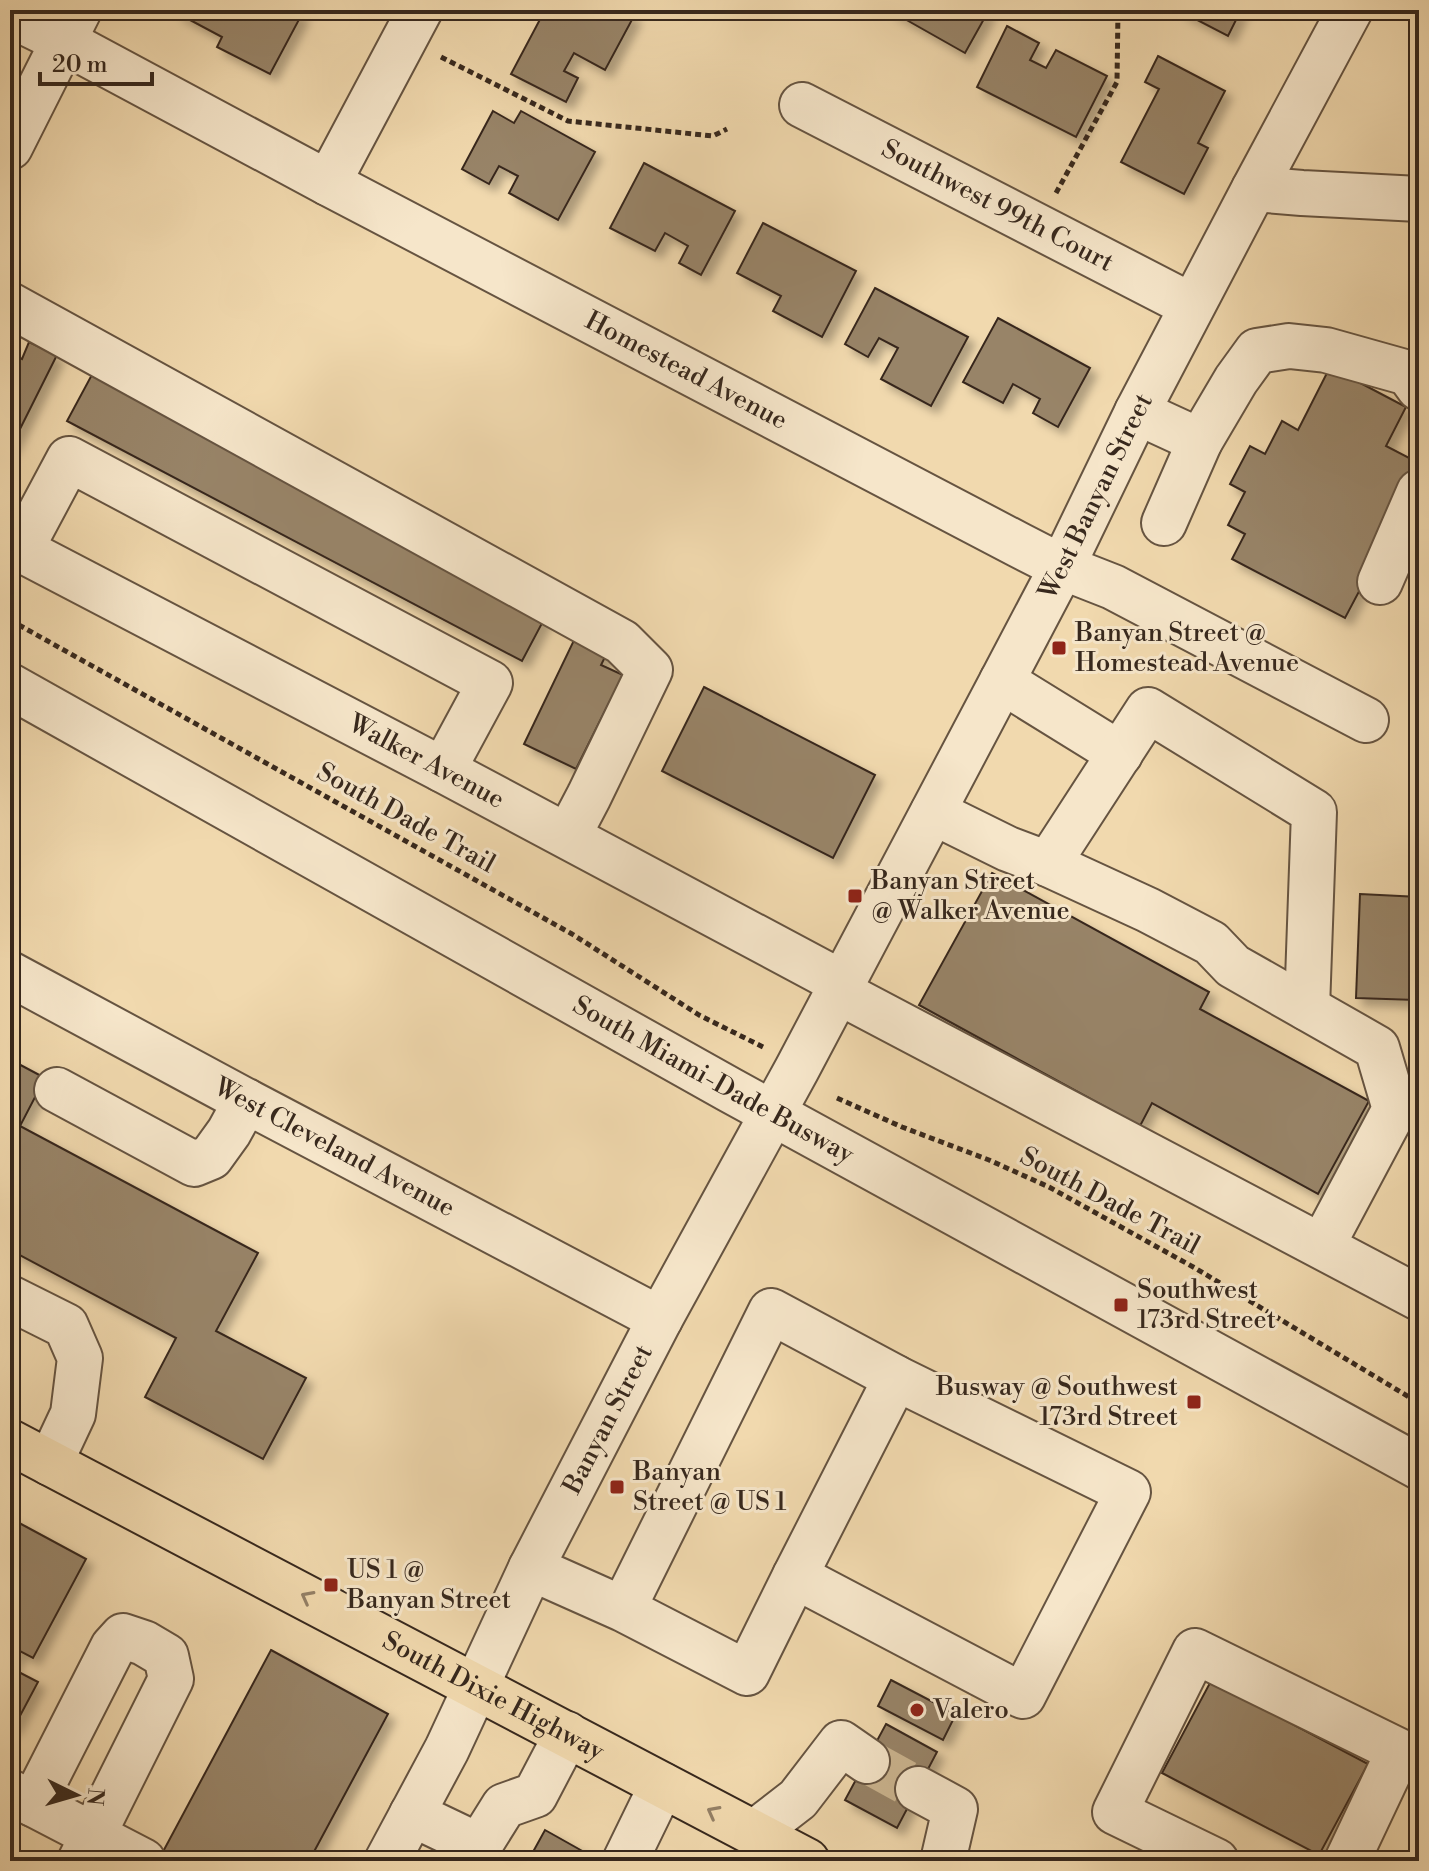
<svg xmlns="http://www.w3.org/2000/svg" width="1429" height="1871" font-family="'Libre Bodoni',serif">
	<defs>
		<filter id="shadow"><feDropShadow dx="7" dy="7" stdDeviation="4" flood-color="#0004"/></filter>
	</defs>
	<rect width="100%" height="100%" fill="#f1d9ae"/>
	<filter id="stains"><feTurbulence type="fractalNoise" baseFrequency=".0025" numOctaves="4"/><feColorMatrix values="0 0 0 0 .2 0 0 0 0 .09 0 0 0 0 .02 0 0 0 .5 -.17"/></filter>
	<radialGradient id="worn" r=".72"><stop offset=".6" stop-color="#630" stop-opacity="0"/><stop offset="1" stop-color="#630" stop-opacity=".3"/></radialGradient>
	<g fill="#988468" stroke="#37281d" stroke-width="2" filter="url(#shadow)">
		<path d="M 176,10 L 295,10 L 302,14 L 270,74 L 217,47 L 222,37 L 175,12 Z"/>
		<path d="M 545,10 L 622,10 L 634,16 L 605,70 L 574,53 L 564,71 L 578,78 L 566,102 L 511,74 Z"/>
		<path d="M 889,10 L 989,10 L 965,53 Z"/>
		<path d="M 1178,10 L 1241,10 L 1228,36 Z"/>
		<path d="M 1007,26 L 1039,43 L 1030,60 L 1046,68 L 1056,50 L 1107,76 L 1076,137 L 977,87 Z"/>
		<path d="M 1158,56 L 1225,91 L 1198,143 L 1208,148 L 1184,194 L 1121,162 L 1159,89 L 1145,82 Z"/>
		<path d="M 493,111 L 514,123 L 521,111 L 595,152 L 558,220 L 509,193 L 518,176 L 499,166 L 489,184 L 462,169 Z"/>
		<path d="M 644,163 L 735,211 L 701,275 L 679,263 L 688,246 L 665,233 L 655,251 L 610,228 Z"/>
		<path d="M 763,223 L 856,271 L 822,337 L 773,311 L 781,296 L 737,273 Z"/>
		<path d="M 875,288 L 968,337 L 931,406 L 881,379 L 898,348 L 879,338 L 868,357 L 845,344 Z"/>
		<path d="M 998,318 L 1090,368 L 1058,427 L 1033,413 L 1040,399 L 1013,384 L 1003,403 L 963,382 Z"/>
		<path d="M 29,342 L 57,355 L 10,449 L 10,352 L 22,359 Z"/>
		<path d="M 1330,367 L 1406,407 L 1386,446 L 1419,463 L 1419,478 L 1345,618 L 1232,559 L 1245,534 L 1228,525 L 1245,492 L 1230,484 L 1250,446 L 1265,454 L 1282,421 L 1298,430 Z"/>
		<path d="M 95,369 L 549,610 L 522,661 L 67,421 Z"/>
		<path d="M 577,634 L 609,649 L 601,665 L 623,675 L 576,769 L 524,744 Z"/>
		<path d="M 704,687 L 875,775 L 833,858 L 662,771 Z"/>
		<path d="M 992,873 L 1209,992 L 1200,1009 L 1369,1101 L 1318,1194 L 1152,1103 L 1140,1126 L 919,1005 Z"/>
		<path d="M 1360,894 L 1419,897 L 1416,1000 L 1356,998 Z"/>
		<path d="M 13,1061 L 45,1078 L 20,1126 L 258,1253 L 216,1331 L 306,1378 L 263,1459 L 145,1397 L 176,1338 L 10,1250 L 10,1067 Z"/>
		<path d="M 10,1518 L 86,1559 L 33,1658 L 20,1651 L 11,1668 L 38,1682 L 13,1729 L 10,1727 Z"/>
		<path d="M 271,1650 L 388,1714 L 309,1861 L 158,1861 Z"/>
		<path d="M 891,1680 L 956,1714 L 943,1740 L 878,1706 Z"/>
		<path d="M 1211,1681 L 1368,1764 L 1319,1855 L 1162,1773 Z"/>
		<path d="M 886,1724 L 937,1752 L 897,1828 L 845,1800 Z"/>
		<path d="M 545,1830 L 600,1861 L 528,1861 Z"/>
	</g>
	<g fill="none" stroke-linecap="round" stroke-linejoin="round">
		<path stroke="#ccb691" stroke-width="44" stroke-dasharray="44 22" stroke-linecap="butt" d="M 867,1761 L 918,1789"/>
		<defs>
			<g id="minor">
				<path id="s1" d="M 10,15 L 63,41 L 328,183 L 1019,545 L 1062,567 L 1113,587 L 1366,720"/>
				<path id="s2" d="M 802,105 L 1192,306"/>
				<path d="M 10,147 L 79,10"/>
				<path d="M 328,183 L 420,10"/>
				<path d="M 1254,189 L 1302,193 L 1419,199"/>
				<path d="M 10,305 L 622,642 L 650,670 L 589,796 L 568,836"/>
				<path d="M 1137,412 L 1200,441 L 1236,380 L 1257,351 L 1289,346 L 1326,350 L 1408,373 L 1419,388"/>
				<path d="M 1164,523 L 1200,441"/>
				<path id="s3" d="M 10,544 L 443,770 L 842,983"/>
				<path d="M 21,549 L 69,459 L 490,683 L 443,770"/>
				<path d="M 1380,582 L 1419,492"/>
				<path d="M 1002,681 L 1120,754"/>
				<path id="s4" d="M 10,686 L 730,1090 L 1419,1467"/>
				<path d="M 933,812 L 1008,849 L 1048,864 L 1148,910 L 1211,943 L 1233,966 L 1377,1048 L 1395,1109 L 1322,1246"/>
				<path d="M 1048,864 L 1148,710 L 1314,812 L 1307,1008"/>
				<path id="s5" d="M 10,974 L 246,1101 L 660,1319"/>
				<path d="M 837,991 L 1419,1298"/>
				<path d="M 57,1090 L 194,1164 L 211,1157 L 229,1132 L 246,1101"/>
				<path d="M 10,1298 L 66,1326 L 80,1358 L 73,1414 L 50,1463"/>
				<path d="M 531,1568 L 623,1609 L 771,1311 L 896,1378 L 1128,1492 L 1023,1696 L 795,1576 L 747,1673 L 623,1609"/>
				<path d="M 795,1576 L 896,1378"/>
				<path d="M 918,1789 L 955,1809 L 943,1861"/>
				<path d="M 10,1792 L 143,1861"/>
				<path d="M 33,1804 L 113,1647 L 123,1636 L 144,1643 L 166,1656 L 171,1679 L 80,1861"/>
				<path d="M 412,1814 L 479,1846"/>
				<path d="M 754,1833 L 798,1799 L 841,1743 L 867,1761"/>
				<path id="s6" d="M 387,1861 L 447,1749 L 531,1568 L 660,1319 L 797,1069 L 1002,681 L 1062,567 L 1137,412 L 1254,189 L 1350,10"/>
				<path d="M 473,1861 L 479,1846 L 504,1806 L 535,1795 L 567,1734"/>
				<path d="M 625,1861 L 662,1785"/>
				<path d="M 1216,1861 L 1115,1812 L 1195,1651 L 1399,1751 L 1347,1861"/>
			</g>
			<g id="highway">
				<path id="s7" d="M 10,1442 L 807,1861"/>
			</g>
		</defs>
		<use href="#minor" stroke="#665441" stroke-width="48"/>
		<use href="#highway" stroke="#37281d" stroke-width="48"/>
		<g stroke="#37281d" stroke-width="5" stroke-dasharray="6 4" stroke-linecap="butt">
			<path d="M 441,57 L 568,121 L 713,136 L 727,129"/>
			<path d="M 1056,193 L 1117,82 L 1118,10"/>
			<path d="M 10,620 L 572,934 L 699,1015 L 763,1047"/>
			<path d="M 837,1098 L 902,1127 L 989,1160 L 1049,1187 L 1195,1268 L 1419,1403"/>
		</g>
		<use href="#minor" stroke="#f6e6ca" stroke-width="44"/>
		<use href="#highway" stroke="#f1d9ae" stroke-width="44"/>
	</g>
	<defs><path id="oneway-chevron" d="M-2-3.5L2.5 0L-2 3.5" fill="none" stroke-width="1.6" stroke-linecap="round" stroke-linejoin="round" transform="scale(2)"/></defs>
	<g stroke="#948066">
		<use href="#oneway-chevron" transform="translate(307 1597) rotate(-152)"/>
		<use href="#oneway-chevron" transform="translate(713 1812) rotate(-152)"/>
	</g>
	<g fill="#8f2418" stroke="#f6e6ca" stroke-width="3">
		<rect x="1051" y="640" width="16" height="16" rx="4"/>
		<rect x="847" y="888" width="16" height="16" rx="4"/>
		<rect x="1113" y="1297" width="16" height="16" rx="4"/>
		<rect x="1186" y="1394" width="16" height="16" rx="4"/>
		<rect x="609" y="1479" width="16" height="16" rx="4"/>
		<rect x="323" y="1577" width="16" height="16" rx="4"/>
		<circle cx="917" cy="1710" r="8"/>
	</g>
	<g text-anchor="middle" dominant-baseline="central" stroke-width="6" stroke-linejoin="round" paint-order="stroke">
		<g font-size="26" fill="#37281d" stroke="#f6e6ca">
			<text stroke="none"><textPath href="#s2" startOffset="220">Southwest 99th Court</textPath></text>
			<text stroke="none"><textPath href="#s1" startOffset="764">Homestead Avenue</textPath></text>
			<text stroke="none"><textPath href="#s6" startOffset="1538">West Banyan Street</textPath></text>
			<text stroke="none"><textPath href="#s3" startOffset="470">Walker Avenue</textPath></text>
			<text transform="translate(406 818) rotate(29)">South Dade Trail</text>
			<text stroke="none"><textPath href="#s4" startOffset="806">South Miami-Dade Busway</textPath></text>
			<text stroke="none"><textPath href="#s5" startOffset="368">West Cleveland Avenue</textPath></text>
			<text transform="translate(1110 1201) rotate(28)">South Dade Trail</text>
			<text stroke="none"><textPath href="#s6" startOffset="494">Banyan Street</textPath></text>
			<text stroke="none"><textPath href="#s7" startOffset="546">South Dixie Highway</textPath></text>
		</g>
		<g font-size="26" fill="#37281d" stroke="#f6e6ca" text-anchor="start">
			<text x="1075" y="633">Banyan Street @<tspan x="1075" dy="30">Homestead Avenue</tspan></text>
			<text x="871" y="881">Banyan Street<tspan x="871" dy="30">@ Walker Avenue</tspan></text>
			<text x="1137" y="1290">Southwest<tspan x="1137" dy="30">173rd Street</tspan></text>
			<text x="1178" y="1387" text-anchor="end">Busway @ Southwest<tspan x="1178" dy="30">173rd Street</tspan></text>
			<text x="633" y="1472">Banyan<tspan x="633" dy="30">Street @ US 1</tspan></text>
			<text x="347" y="1570">US 1 @<tspan x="347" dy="30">Banyan Street</tspan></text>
			<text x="933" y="1710">Valero</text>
		</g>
	</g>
	<rect width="1429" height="1871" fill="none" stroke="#f1d9ae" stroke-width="40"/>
	<rect x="12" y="12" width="1405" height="1847" fill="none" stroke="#37281d" stroke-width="4"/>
	<rect x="20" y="20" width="1389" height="1831" fill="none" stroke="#37281d" stroke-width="2"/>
	<g transform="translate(76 1795) rotate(95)" stroke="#f6e6ca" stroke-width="6" paint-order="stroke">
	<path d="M0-6L14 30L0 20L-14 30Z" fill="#37281d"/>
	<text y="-12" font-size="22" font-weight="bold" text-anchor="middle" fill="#37281d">N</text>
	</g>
	<path d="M40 72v12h112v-12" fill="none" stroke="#37281d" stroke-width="4"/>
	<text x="52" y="72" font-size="24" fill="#37281d" stroke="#f6e6ca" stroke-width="6" paint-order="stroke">20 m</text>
	<rect width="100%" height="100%" filter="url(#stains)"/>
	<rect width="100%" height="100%" fill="url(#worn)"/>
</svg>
